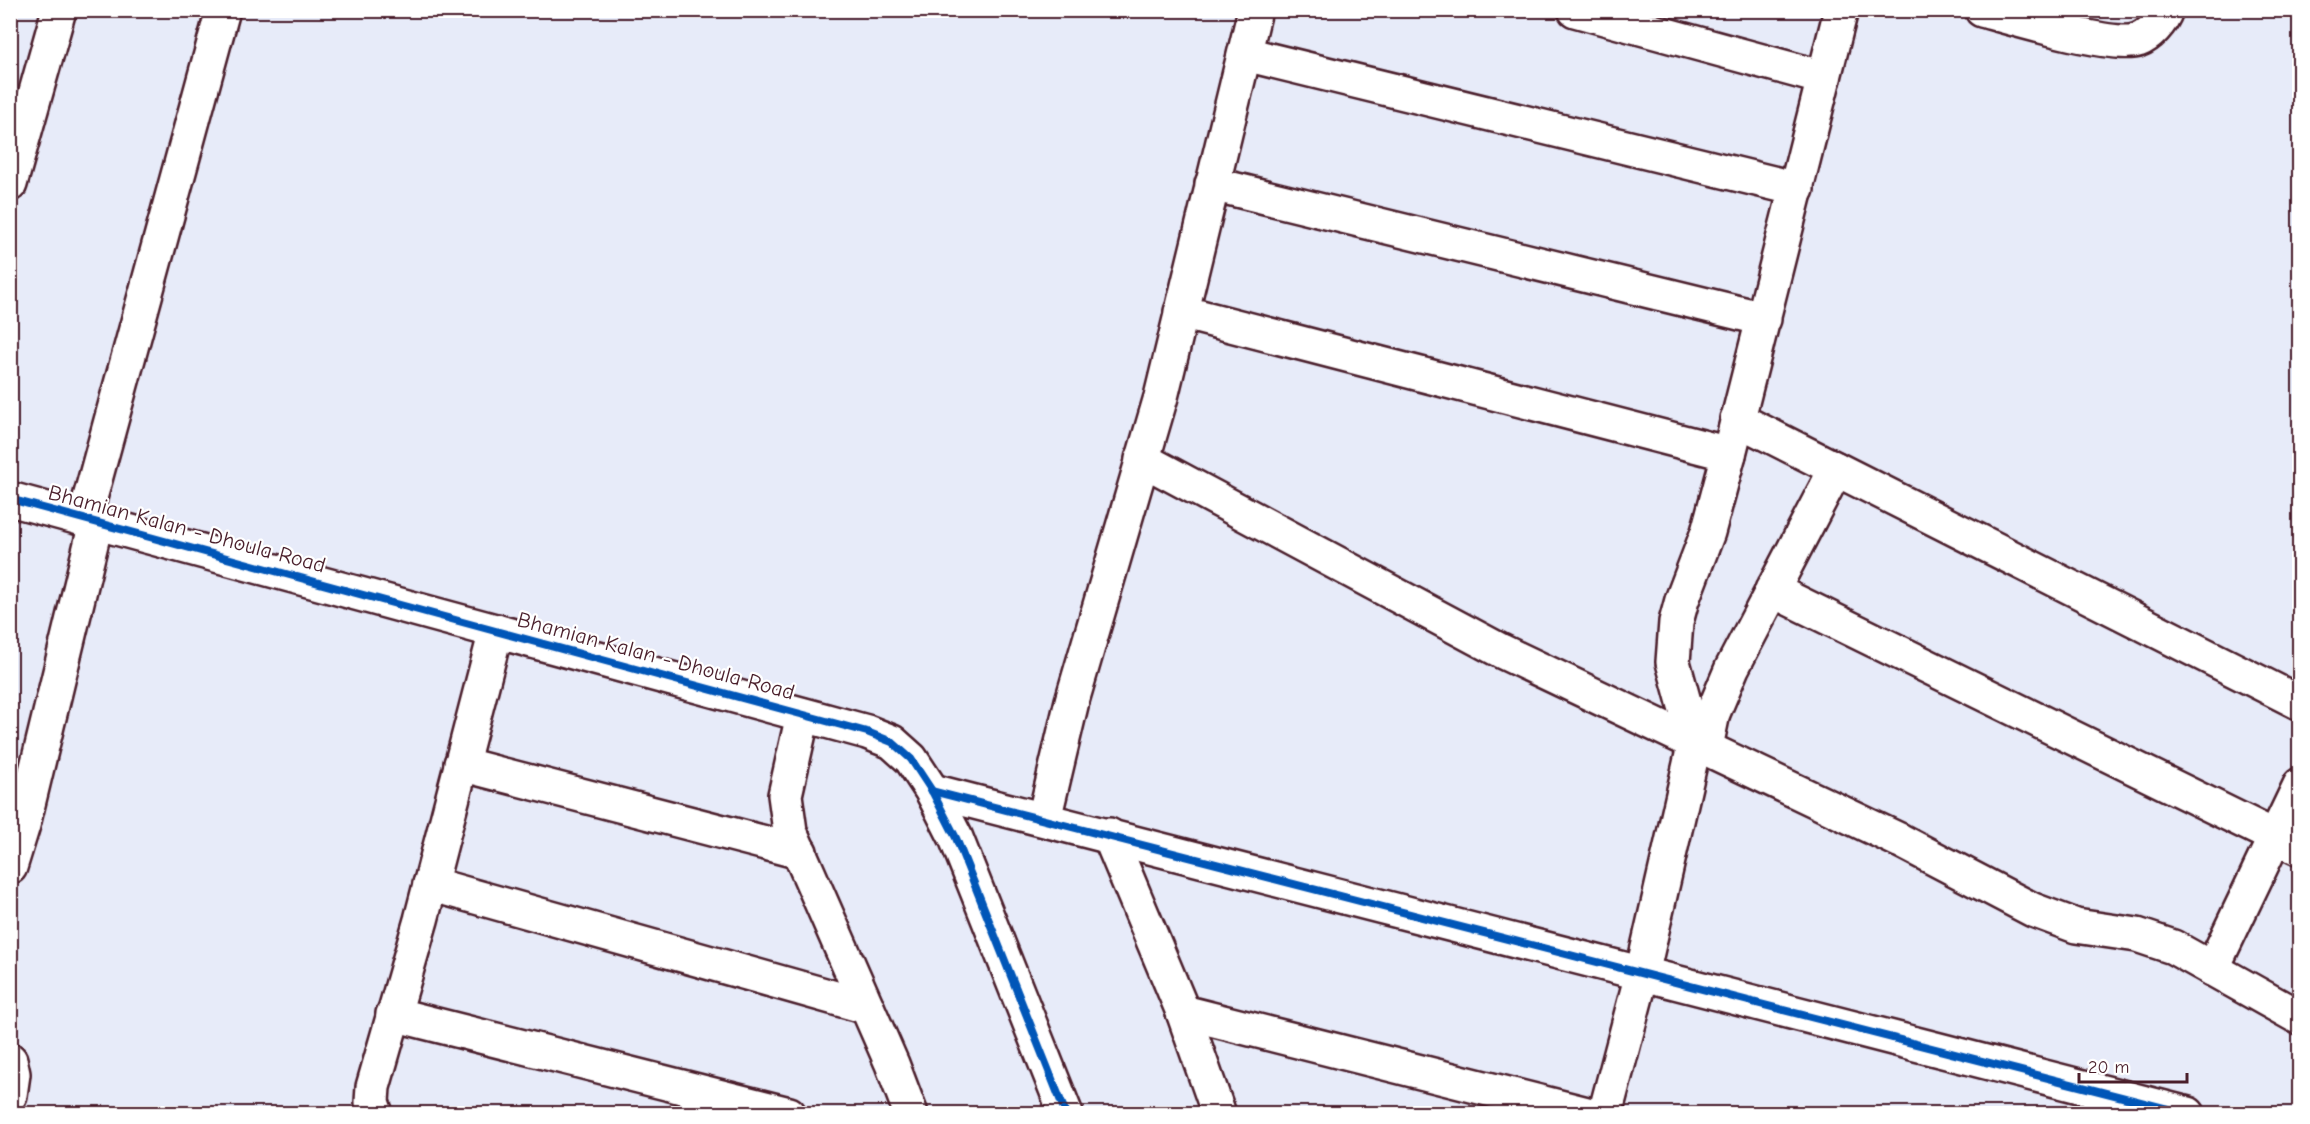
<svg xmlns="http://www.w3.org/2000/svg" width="2310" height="1124" font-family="'Comic Neue',sans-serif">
	<rect width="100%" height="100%" fill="#e7ebf9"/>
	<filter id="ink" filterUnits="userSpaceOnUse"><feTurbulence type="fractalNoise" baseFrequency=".0167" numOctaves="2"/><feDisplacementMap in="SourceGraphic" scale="12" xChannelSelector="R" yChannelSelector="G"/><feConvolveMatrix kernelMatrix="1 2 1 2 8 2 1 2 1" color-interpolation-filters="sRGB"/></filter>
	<g filter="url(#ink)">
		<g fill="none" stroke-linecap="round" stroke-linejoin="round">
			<defs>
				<g id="minor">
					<path d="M 1575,10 L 1824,78"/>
					<path d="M 1982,10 C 2011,18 2115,49 2138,40 C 2149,36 2162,22 2166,10"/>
					<path d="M 1245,54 L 1797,189"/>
					<path d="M 10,184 L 59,10"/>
					<path d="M 1212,184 L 1764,319"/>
					<path d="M 1181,312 L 1729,454"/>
					<path d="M 1737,419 L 2300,703"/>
					<path d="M 1142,459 L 1501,651 L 1901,841 L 2033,910 L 2076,926 L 2137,935 L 2173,947 L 2300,1018"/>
					<path d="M 1772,590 L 2300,849"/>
					<path d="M 803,715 L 785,795 L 790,831 L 892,1064 L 911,1114"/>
					<path d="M 1706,747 L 1713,713 L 1732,668 L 1836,469"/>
					<path d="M 461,764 L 800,852"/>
					<path d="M 932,791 L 2188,1114"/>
					<path d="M 1044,819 L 1072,701 L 1161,397 L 1255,10"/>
					<path d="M 1109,835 L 1183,1012 L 1219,1114"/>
					<path d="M 10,867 L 23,825 L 96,523"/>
					<path d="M 430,884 L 867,1007"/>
					<path d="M 2212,969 L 2300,785"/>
					<path d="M 1183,1012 L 1587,1114"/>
					<path d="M 393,1014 L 789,1114"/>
					<path d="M 10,1060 L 13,1074 L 10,1095"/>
					<path d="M 376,1114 L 372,1102 L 373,1087 L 421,920 L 496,631"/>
					<path d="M 1605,1114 L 1642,974 L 1695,742 L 1673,662 L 1676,622 L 1682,600 L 1708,532 L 1729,454 L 1841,10"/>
				</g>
				<g id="tertiary">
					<path d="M 10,499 L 867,732 L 892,742 L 911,759 L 932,791 L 956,838 L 1066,1114"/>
					<path d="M 84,520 L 223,10"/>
				</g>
			</defs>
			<use href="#minor" stroke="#4a1f2b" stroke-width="38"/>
			<use href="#tertiary" stroke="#4a1f2b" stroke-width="38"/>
			<use href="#minor" stroke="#fff" stroke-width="33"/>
			<use href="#tertiary" stroke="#fff" stroke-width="33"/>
			<defs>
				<g id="cycleway">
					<path d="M 10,499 L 867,732 L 892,742 L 911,759 L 932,791 L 956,838 L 1066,1114"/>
					<path d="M 932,791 L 2188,1114"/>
				</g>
			</defs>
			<use href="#cycleway" stroke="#fff" stroke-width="11"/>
			<use href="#cycleway" stroke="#0057b8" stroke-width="8"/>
		</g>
	</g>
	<g text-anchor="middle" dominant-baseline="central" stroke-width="4.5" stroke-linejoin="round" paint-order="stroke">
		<g font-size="22" fill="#4a1f2b" stroke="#fff">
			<text transform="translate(187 529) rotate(15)">Bhamian Kalan - Dhoula Road</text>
			<text transform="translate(656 656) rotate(15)">Bhamian Kalan - Dhoula Road</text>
		</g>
	</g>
	<rect width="2310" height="1124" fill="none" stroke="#fff" stroke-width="36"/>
	<rect x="18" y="18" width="2274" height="1088" fill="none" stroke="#4a1f2b" stroke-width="2" filter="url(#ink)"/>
	<path d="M2079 1073v9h108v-9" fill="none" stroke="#4a1f2b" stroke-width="3"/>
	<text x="2088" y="1073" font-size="18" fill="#4a1f2b" stroke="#ffffff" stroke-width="4.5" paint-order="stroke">20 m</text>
</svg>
